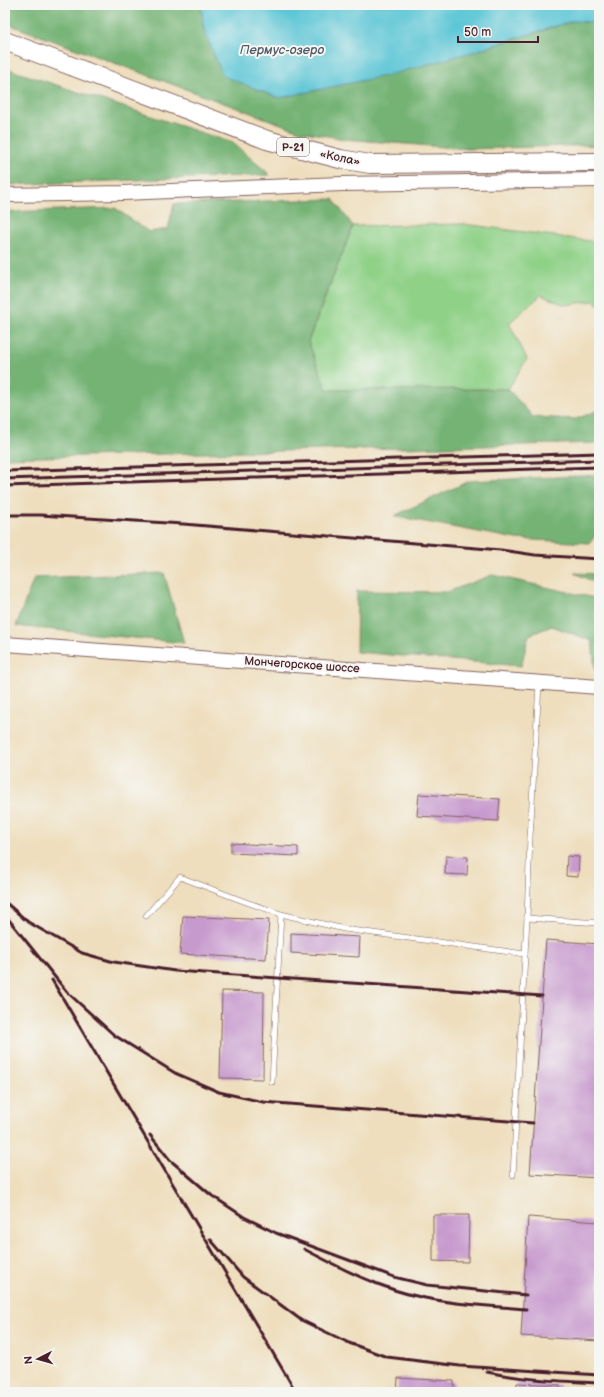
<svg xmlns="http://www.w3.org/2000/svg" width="604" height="1397" font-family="'Balsamiq Sans',sans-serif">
	<rect width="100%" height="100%" fill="#f6f6f2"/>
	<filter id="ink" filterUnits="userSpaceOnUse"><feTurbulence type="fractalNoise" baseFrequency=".025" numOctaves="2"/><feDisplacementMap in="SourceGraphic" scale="8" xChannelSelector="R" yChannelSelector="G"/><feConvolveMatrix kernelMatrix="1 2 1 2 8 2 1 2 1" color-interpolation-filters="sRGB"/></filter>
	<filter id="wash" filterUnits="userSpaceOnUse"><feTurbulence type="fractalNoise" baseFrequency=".012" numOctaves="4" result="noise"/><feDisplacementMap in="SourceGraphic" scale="16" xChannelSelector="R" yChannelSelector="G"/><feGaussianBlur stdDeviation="0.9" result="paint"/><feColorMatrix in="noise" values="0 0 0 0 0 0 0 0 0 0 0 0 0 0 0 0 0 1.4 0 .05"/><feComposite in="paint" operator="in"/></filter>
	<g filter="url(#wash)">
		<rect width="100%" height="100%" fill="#eedebd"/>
		<path fill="#90d188" stroke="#6d785a" d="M 464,224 L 591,241 L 599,248 L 599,305 L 594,301 L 565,305 L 541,295 L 509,323 L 527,359 L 508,389 L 327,390 L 308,342 L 353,226 Z"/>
		<g fill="#74b374" stroke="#5f6950">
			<path d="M 5,5 L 201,5 L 204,30 L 472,52 L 573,21 L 599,23 L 599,145 L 468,149 L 344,139 L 300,131 L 5,23 Z"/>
			<path d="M 5,68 L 233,143 L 270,175 L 5,185 Z"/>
			<path d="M 333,199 L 353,226 L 308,341 L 327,390 L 508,389 L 533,417 L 576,419 L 599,410 L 599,443 L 5,458 L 5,212 L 115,208 L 149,232 L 168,229 L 174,204 Z"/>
			<path d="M 599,475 L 599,529 L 590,543 L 516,539 L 394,516 L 469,481 Z"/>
			<path d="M 164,573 L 184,643 L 16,626 L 34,578 Z"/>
			<path d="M 574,573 L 599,574 L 599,584 Z"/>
			<path d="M 492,575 L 599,599 L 599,670 L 595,670 L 592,641 L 552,626 L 529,635 L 521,666 L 356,652 L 357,591 L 447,592 Z"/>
		</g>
		<path fill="#5bc6d6" stroke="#527280" d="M 201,5 L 599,5 L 599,23 L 573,21 L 472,52 L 389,75 L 279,98 L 223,76 L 204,30 Z"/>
		<g id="blocks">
			<g fill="#c79ace">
				<path d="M 419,794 L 500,799 L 498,821 L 417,816 Z"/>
				<path d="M 231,843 L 298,847 L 298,856 L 231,853 Z"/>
				<path d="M 446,856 L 468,857 L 467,875 L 445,874 Z"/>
				<path d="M 567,856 L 579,857 L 578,877 L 566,876 Z"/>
				<path d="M 183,916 L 269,920 L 266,959 L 180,954 Z"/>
				<path d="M 291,933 L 360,937 L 359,957 L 291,953 Z"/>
				<path d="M 546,940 L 599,944 L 599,1178 L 530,1174 Z"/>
				<path d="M 222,991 L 264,992 L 263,1079 L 220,1078 Z"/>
				<path d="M 433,1215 L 469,1215 L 468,1262 L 433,1261 Z"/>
				<path d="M 528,1217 L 599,1222 L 599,1341 L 521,1336 Z"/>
				<path d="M 398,1378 L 454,1381 L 454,1392 L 397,1392 Z"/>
				<path d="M 517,1383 L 560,1385 L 560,1392 L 516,1392 Z"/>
			</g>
		</g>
	</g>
	<g filter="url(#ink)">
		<use href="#blocks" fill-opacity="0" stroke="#83625e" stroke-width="1"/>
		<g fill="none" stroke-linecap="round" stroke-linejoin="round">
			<defs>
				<g id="lane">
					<path d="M 539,684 L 530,837 L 527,918 L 599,923"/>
					<path d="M 146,916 L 180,877 L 246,902 L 281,914 L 344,929 L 525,954"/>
					<path d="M 272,1082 L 281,914"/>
					<path d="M 513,1175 L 527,918"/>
				</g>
				<g id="secondary">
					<path d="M 5,195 L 123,193 L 342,184 L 599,180"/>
					<path d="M 5,644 L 599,687"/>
				</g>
				<path id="highway" d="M 5,41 L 267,140 L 340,159 L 370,164 L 599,162"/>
			</defs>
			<use href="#lane" stroke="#83625e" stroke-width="6"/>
			<use href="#secondary" stroke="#83625e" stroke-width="16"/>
			<use href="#highway" stroke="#83625e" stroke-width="20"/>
			<use href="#lane" stroke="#fff" stroke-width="5"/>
			<use href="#secondary" stroke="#fff" stroke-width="14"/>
			<use href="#highway" stroke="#fff" stroke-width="18"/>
			<g stroke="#4a1f2b" stroke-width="3">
				<path d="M 5,471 L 599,453"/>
				<path d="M 5,479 L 599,460"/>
				<path d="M 5,486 L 599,467"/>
				<path d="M 5,515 L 40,515 L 183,524 L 501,550 L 535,555 L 599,559"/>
				<path d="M 5,902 L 28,922 L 82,953 L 114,962 L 175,971 L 542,996"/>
				<path d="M 5,915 L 67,992 L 114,1035 L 175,1073 L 219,1092 L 263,1102 L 533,1123"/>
				<path d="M 52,980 L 296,1392"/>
				<path d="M 150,1135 L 170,1160 L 211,1195 L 244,1217 L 276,1233 L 394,1277 L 427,1285 L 526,1295"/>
				<path d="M 210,1239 L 243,1277 L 301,1320 L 349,1343 L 387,1357 L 460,1366 L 599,1375"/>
				<path d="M 304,1249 C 342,1269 383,1290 425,1298 C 458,1305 492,1306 526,1309"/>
				<path d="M 487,1372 C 524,1380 562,1381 599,1383"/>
			</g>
		</g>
	</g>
	<g text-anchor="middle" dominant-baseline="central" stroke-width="4" stroke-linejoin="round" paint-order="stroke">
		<rect fill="#f6f6f2" stroke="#7e6067" stroke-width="1" x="277" y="138" width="32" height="18" rx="3"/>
		<g font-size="11" font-weight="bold" fill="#4a1f2b">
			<text x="293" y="147">Р-21</text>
		</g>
		<g font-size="12" fill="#4a1f2b" stroke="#f6f6f2">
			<text transform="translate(340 158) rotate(12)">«Кола»</text>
			<text transform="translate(302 665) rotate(4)">Мончегорское шоссе</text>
		</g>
		<g font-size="13" font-style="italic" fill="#505967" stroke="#f6f6f2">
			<text x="282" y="50">Пермус-озеро</text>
		</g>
	</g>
	<rect width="604" height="1397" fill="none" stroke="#f6f6f2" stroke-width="20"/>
	<g transform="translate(38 1359) rotate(264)" stroke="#f6f6f2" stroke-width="3" paint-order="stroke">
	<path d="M0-3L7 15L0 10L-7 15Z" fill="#4a1f2b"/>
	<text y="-6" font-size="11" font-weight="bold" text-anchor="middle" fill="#4a1f2b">N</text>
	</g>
	<path d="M458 36v6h80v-6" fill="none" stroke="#4a1f2b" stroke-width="2"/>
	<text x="464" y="36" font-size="12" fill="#4a1f2b" stroke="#f6f6f2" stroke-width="3" paint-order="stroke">50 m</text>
</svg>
